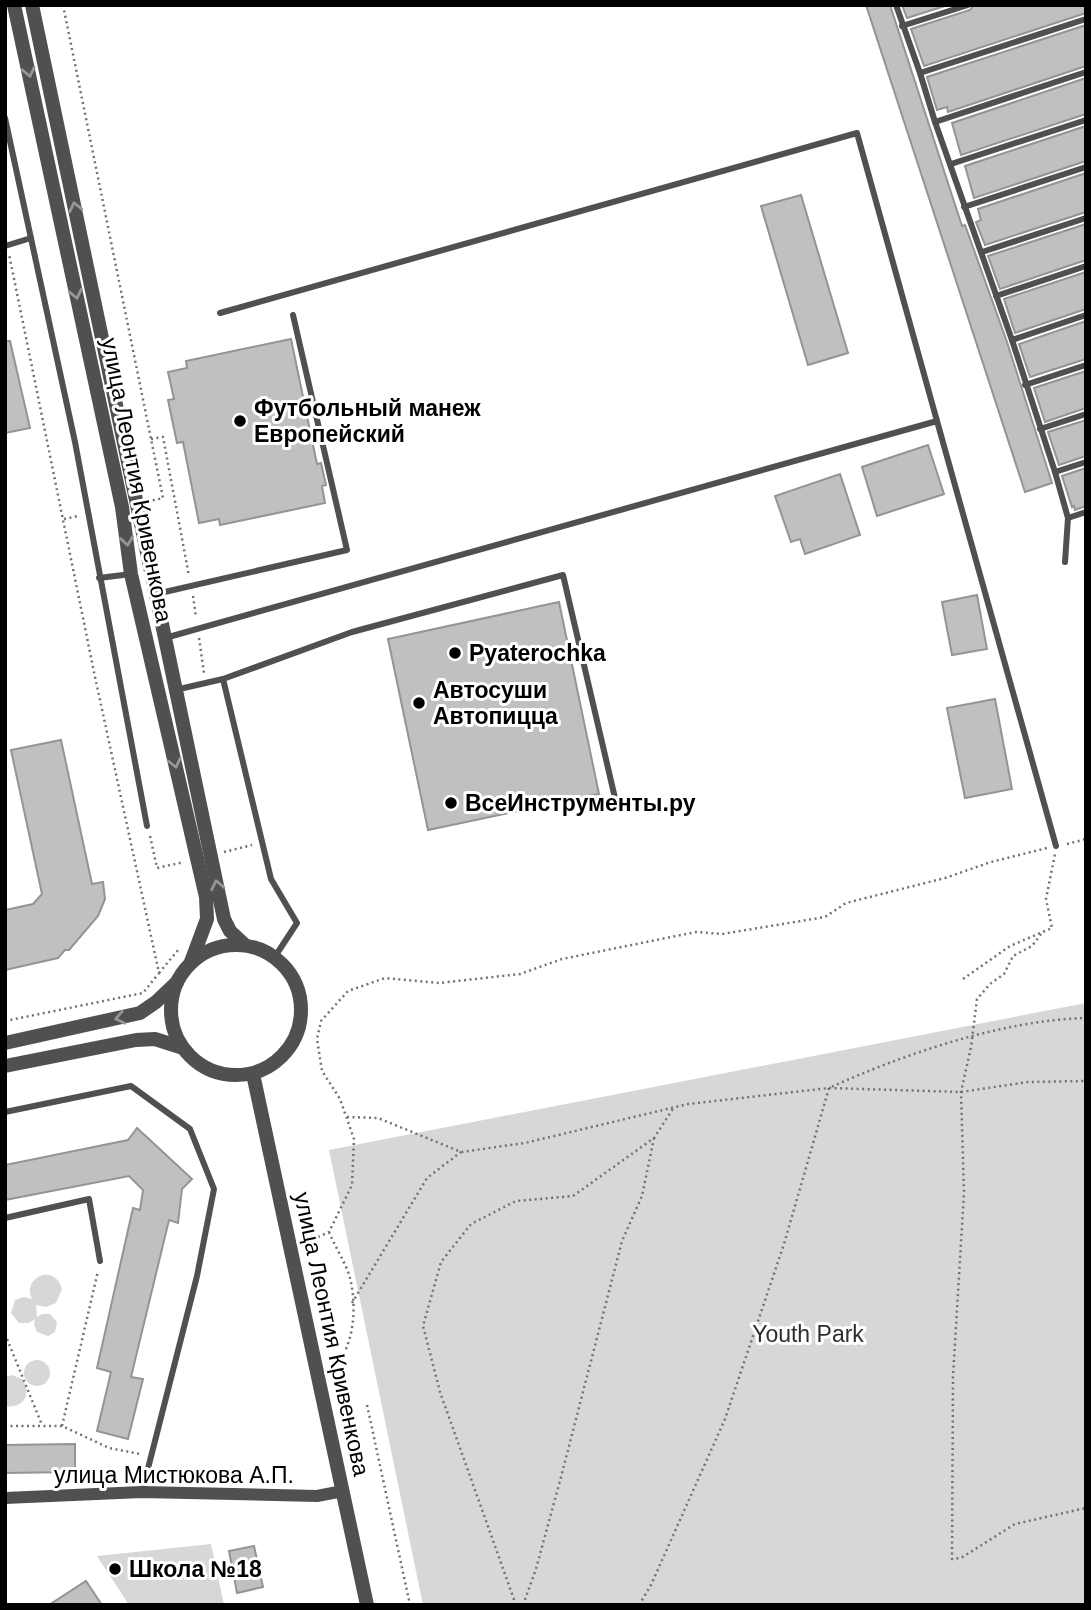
<svg xmlns="http://www.w3.org/2000/svg" width="1091" height="1610" font-family="Helvetica,sans-serif">
	<rect width="100%" height="100%" fill="#fff"/>
	<g fill="#d7d7d7">
		<path d="M 1086,1003 L 1086,1605 L 423,1605 L 329,1150 Z"/>
		<path d="M 43,1275 C 53,1274 59,1279 62,1289 L 56,1303 L 46,1307 L 36,1305 L 37,1317 L 42,1314 L 50,1314 L 57,1322 L 55,1332 L 48,1336 L 37,1332 L 34,1325 L 35,1319 L 29,1323 L 19,1323 L 11,1313 L 15,1300 L 24,1297 L 32,1299 C 27,1288 31,1279 43,1275 Z"/>
		<circle cx="37" cy="1373" r="13"/>
		<path d="M 12,1375 L 22,1379 C 33,1394 23,1409 5,1406 L 5,1377 Z"/>
		<path d="M 211,1544 L 224,1605 L 129,1605 L 97,1556 Z"/>
	</g>
	<g fill="#c0c0c0" stroke="#949494" stroke-width="2">
		<path d="M 866,5 L 890,5 L 962,226 L 965,225 L 1007,342 L 1052,483 L 1025,492 Z"/>
		<path d="M 902,5 L 948,5 L 907,18 Z"/>
		<path d="M 974,5 L 1086,5 L 1086,13 L 924,66 L 911,29 L 970,10 Z"/>
		<path d="M 1086,25 L 1086,66 L 948,112 L 947,107 L 937,110 L 927,77 Z"/>
		<path d="M 1086,78 L 1086,114 L 961,155 L 952,123 Z"/>
		<path d="M 1086,126 L 1086,161 L 974,198 L 965,166 Z"/>
		<path d="M 1086,173 L 1086,212 L 985,245 L 976,222 L 981,220 L 978,209 Z"/>
		<path d="M 801,195 L 848,353 L 808,365 L 761,206 Z"/>
		<path d="M 1086,224 L 1086,260 L 1000,289 L 988,256 Z"/>
		<path d="M 1086,272 L 1086,309 L 1015,333 L 1004,299 Z"/>
		<path d="M 1086,321 L 1086,359 L 1030,377 L 1019,344 Z"/>
		<path d="M 291,339 L 317,464 L 321,463 L 326,485 L 322,486 L 325,503 L 220,525 L 219,519 L 199,523 L 183,442 L 177,443 L 168,400 L 174,399 L 168,372 L 187,368 L 186,361 Z"/>
		<path d="M 5,341 L 10,341 L 30,428 L 5,433 Z"/>
		<path d="M 1086,371 L 1086,408 L 1045,422 L 1034,388 Z"/>
		<path d="M 1086,420 L 1086,456 L 1059,465 L 1048,432 Z"/>
		<path d="M 928,445 L 944,494 L 877,516 L 862,467 Z"/>
		<path d="M 1086,468 L 1086,506 L 1075,510 L 1074,506 L 1072,507 L 1062,476 Z"/>
		<path d="M 840,474 L 860,535 L 805,554 L 800,539 L 791,542 L 775,496 Z"/>
		<path d="M 977,595 L 987,649 L 952,655 L 942,602 Z"/>
		<path d="M 559,602 L 599,794 L 428,830 L 388,639 Z"/>
		<path d="M 995,699 L 1012,789 L 965,798 L 947,708 Z"/>
		<path d="M 61,740 L 92,884 L 103,882 L 105,899 L 98,916 L 69,950 L 65,950 L 58,958 L 5,970 L 5,910 L 33,904 L 42,894 L 11,750 Z"/>
		<path d="M 137,1128 L 192,1179 L 182,1189 L 178,1223 L 169,1220 L 131,1377 L 143,1379 L 128,1439 L 97,1431 L 111,1372 L 97,1368 L 133,1208 L 140,1210 L 143,1190 L 129,1176 L 5,1200 L 5,1165 L 128,1140 Z"/>
		<path d="M 75,1444 L 75,1472 L 5,1473 L 5,1445 Z"/>
		<path d="M 254,1546 L 263,1587 L 237,1593 L 229,1551 Z"/>
		<path d="M 86,1581 L 102,1605 L 49,1605 Z"/>
	</g>
	<g fill="none" stroke-linecap="round" stroke-linejoin="round">
		<g stroke="#727272" stroke-width="2.5" stroke-dasharray="2 3.5" stroke-linecap="butt">
			<path d="M 63,5 L 163,498 L 150,501"/>
			<path d="M 151,439 L 163,437 L 189,576"/>
			<path d="M 64,519 L 78,516"/>
			<path d="M 193,596 L 196,617"/>
			<path d="M 199,638 L 204,673"/>
			<path d="M 150,836 L 157,868 L 184,862"/>
			<path d="M 1067,844 L 1086,839"/>
			<path d="M 224,852 L 252,845"/>
			<path d="M 1041,934 L 1032,946 L 1013,956 L 1004,974 L 990,984 L 977,999 L 971,1047 L 961,1092 L 964,1193 L 953,1376 L 952,1559 L 961,1558 L 1015,1524 L 1086,1508"/>
			<path d="M 159,973 L 179,949"/>
			<path d="M 963,979 L 1010,946 L 1052,928 L 1046,899 L 1055,854"/>
			<path d="M 5,1021 L 143,993 L 159,973 L 95,677 L 9,254"/>
			<path d="M 347,1117 L 378,1118 L 461,1152 L 525,1143 L 688,1104 L 829,1088 L 961,1092 L 1028,1082 L 1086,1081"/>
			<path d="M 329,1232 C 335,1247 346,1263 350,1278 C 357,1306 355,1349 332,1368"/>
			<path d="M 303,1244 L 329,1232 L 352,1185 L 354,1139 L 340,1099 L 322,1071 L 317,1039 L 321,1021 L 348,991 L 385,978 L 439,983 L 520,974 L 562,959 L 696,932 L 722,934 L 825,917 L 846,903 L 945,878 L 991,862 L 1047,848"/>
			<path d="M 352,1303 L 427,1178 L 461,1152"/>
			<path d="M 5,1334 L 42,1425"/>
			<path d="M 367,1405 L 410,1605"/>
			<path d="M 5,1426 L 62,1426 L 109,1448 L 140,1454"/>
			<path d="M 62,1426 L 98,1271"/>
			<path d="M 516,1605 L 440,1392 L 423,1326 L 441,1262 L 471,1224 L 516,1201 L 573,1196 L 654,1138 L 674,1107"/>
			<path d="M 523,1605 L 536,1569 L 561,1477 L 622,1241 L 642,1196 L 654,1138"/>
			<path d="M 639,1605 L 651,1585 L 725,1419 L 784,1244 L 829,1088 C 904,1054 1003,1020 1086,1018"/>
		</g>
		<g stroke="#505050" stroke-width="6">
			<path d="M 896,5 L 920,73 L 935,122 L 1012,340 L 1055,472 L 1068,518 L 1065,562"/>
			<path d="M 902,26 L 968,5"/>
			<path d="M 920,73 L 1086,19"/>
			<path d="M 5,118 L 75,442 L 147,826"/>
			<path d="M 935,122 L 1086,72"/>
			<path d="M 951,164 L 1086,120"/>
			<path d="M 964,207 L 1086,167"/>
			<path d="M 5,246 L 31,238"/>
			<path d="M 982,252 L 1086,218"/>
			<path d="M 996,296 L 1086,266"/>
			<path d="M 220,313 L 857,133 L 937,421"/>
			<path d="M 1012,340 L 1086,315"/>
			<path d="M 1025,385 L 1086,365"/>
			<path d="M 1040,429 L 1086,414"/>
			<path d="M 1055,472 L 1086,462"/>
			<path d="M 1068,518 L 1086,512"/>
			<path d="M 99,578 L 131,574"/>
			<path d="M 156,594 L 347,550 L 293,315"/>
			<path d="M 165,638 L 937,421 L 1056,846"/>
			<path d="M 223,679 L 352,632 L 563,575 L 615,798"/>
			<path d="M 175,690 L 223,679 L 271,879 L 297,923 L 274,958"/>
			<path d="M 5,1112 L 131,1086 L 190,1129 L 214,1189 L 197,1276 L 142,1492"/>
			<path d="M 5,1218 L 89,1199 L 100,1261"/>
		</g>
		<path stroke="#505050" stroke-width="12" d="M 5,1498 L 142,1492 L 317,1496 L 343,1491"/>
		<g stroke="#505050" stroke-width="14">
			<path d="M 14,5 L 122,507 L 131,574 L 206,897 L 207,919 L 191,962"/>
			<path d="M 32,5 L 224,919 L 230,931 L 245,945"/>
			<circle cx="236" cy="1010" r="65"/>
			<path d="M 5,1043 L 140,1013 L 156,1002 L 177,982"/>
			<path d="M 5,1066 L 136,1040 L 155,1039 L 180,1047"/>
			<path d="M 253,1074 L 367,1605"/>
		</g>
	</g>
	<defs><path id="oneway-chevron" d="M-2-3.5L2.5 0L-2 3.5" fill="none" stroke-width="1.6" stroke-linecap="round" stroke-linejoin="round" transform="scale(1.75)"/></defs>
	<g stroke="#969696">
		<use href="#oneway-chevron" transform="translate(29 72) rotate(78)"/>
		<use href="#oneway-chevron" transform="translate(75 207) rotate(-102)"/>
		<use href="#oneway-chevron" transform="translate(76 294) rotate(78)"/>
		<use href="#oneway-chevron" transform="translate(127 541) rotate(82)"/>
		<use href="#oneway-chevron" transform="translate(175 763) rotate(77)"/>
		<use href="#oneway-chevron" transform="translate(217 885) rotate(-102)"/>
		<use href="#oneway-chevron" transform="translate(120 1018) rotate(168)"/>
	</g>
	<g fill="#000" stroke="#fff" stroke-width="2.5">
		<circle cx="240" cy="421" r="7"/>
		<circle cx="455" cy="653" r="7"/>
		<circle cx="419" cy="703" r="7"/>
		<circle cx="451" cy="803" r="7"/>
		<circle cx="115" cy="1569" r="7"/>
	</g>
	<g text-anchor="middle" dominant-baseline="central" stroke-width="6" stroke-linejoin="round" paint-order="stroke">
		<g font-size="23" font-weight="bold" fill="#000" stroke="#fff" text-anchor="start">
			<text x="254" y="408">Футбольный манеж<tspan x="254" dy="26">Европейский</tspan></text>
			<text x="469" y="653">Pyaterochka</text>
			<text x="433" y="690">Автосуши<tspan x="433" dy="26">Автопицца</tspan></text>
			<text x="465" y="803">ВсеИнструменты.ру</text>
			<text x="129" y="1569">Школа №18</text>
		</g>
		<g font-size="23" fill="#000" stroke="#fff">
			<text transform="translate(137 480) rotate(79)">улица Леонтия Кривенкова</text>
			<text transform="translate(332 1334) rotate(78)">улица Леонтия Кривенкова</text>
			<text x="174" y="1475">улица Мистюкова А.П.</text>
		</g>
		<g font-size="23" fill="#2e2e2e" stroke="#fff">
			<text x="808" y="1334">Youth Park</text>
		</g>
	</g>
	<rect width="1091" height="1610" fill="none" stroke="#000000" stroke-width="14"/>
</svg>
